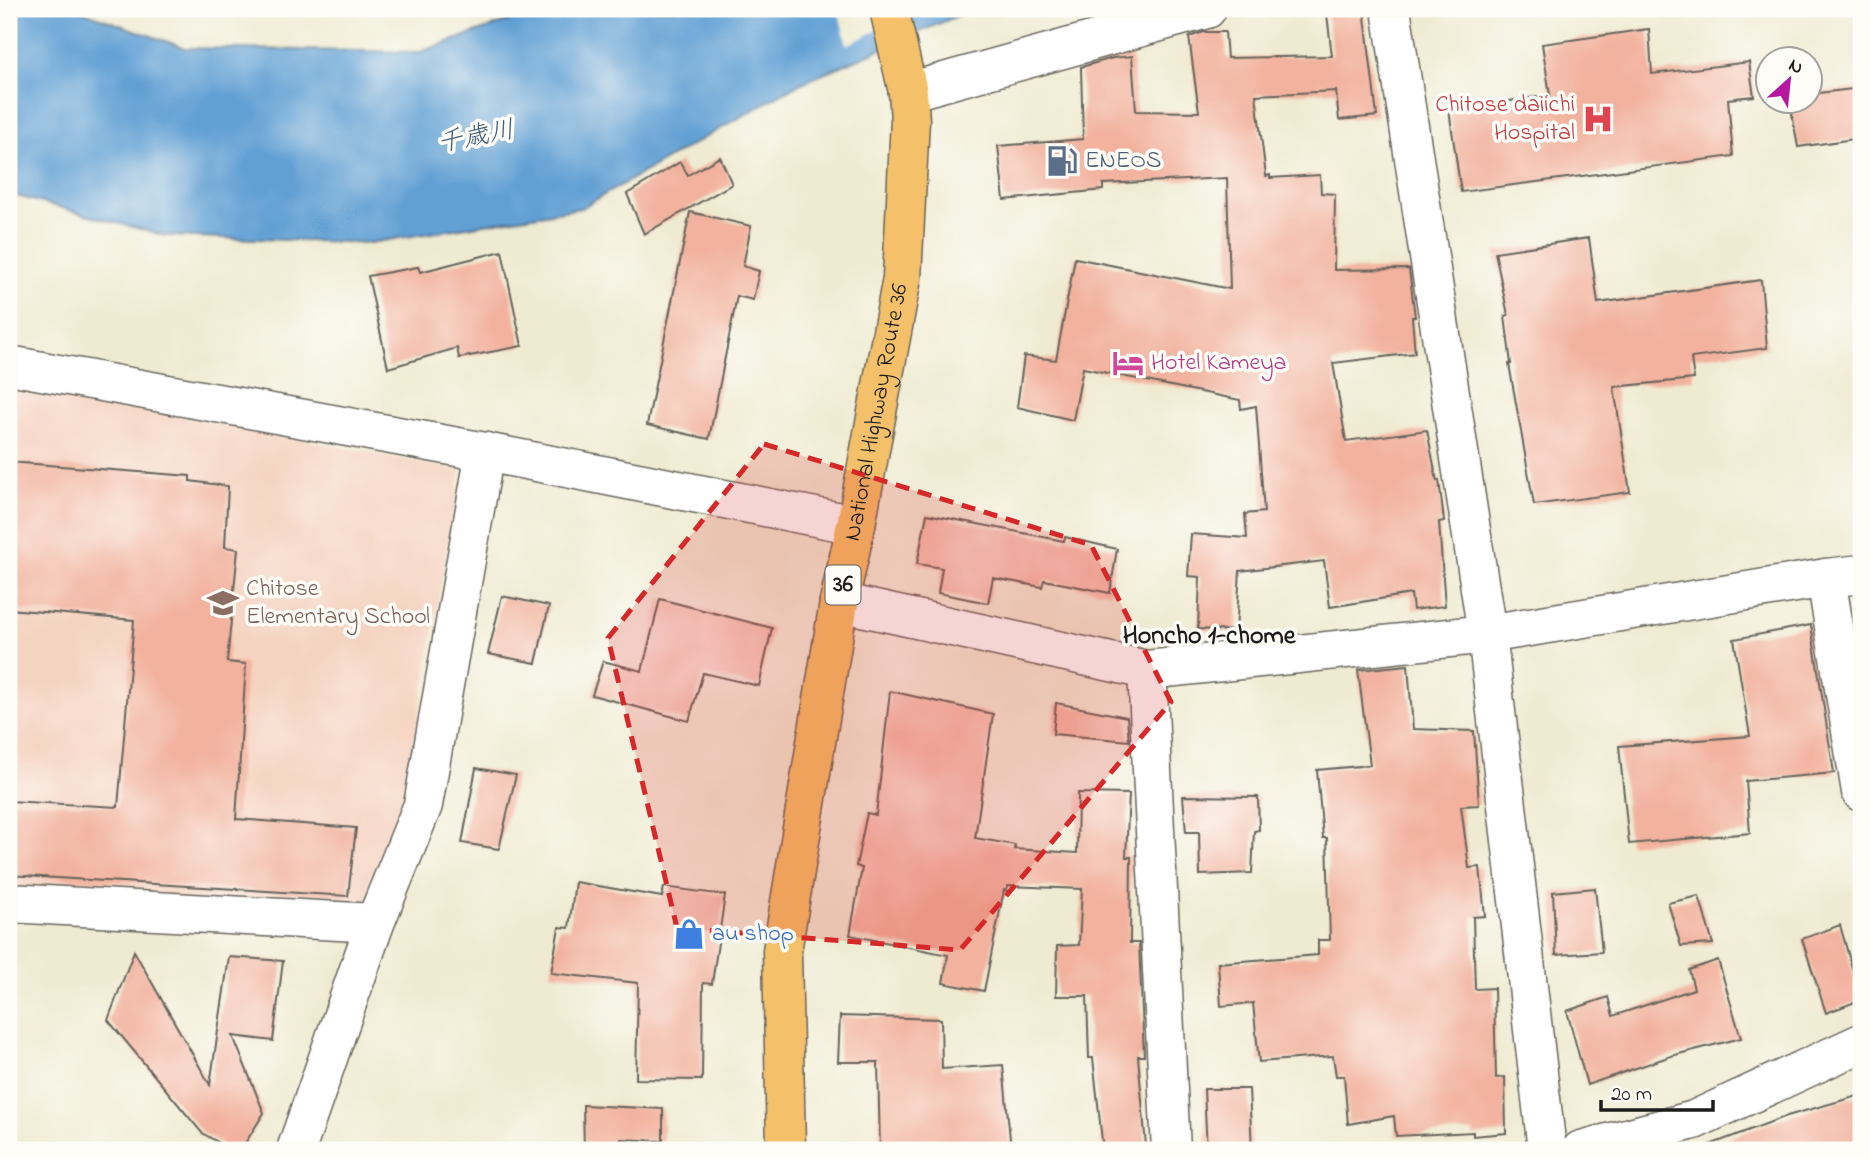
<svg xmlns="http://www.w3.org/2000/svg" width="1870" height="1159" font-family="'Indie Flower','Klee One',sans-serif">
	<rect width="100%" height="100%" fill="#fdfcf7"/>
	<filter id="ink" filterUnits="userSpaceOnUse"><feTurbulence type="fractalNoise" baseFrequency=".0143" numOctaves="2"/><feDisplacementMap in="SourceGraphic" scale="14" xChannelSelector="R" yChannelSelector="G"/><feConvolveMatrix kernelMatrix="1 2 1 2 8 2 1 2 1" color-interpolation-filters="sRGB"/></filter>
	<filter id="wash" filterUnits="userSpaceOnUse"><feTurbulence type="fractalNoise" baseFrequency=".00686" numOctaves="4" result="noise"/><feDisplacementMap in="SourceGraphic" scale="28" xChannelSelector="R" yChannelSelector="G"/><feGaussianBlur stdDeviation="1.57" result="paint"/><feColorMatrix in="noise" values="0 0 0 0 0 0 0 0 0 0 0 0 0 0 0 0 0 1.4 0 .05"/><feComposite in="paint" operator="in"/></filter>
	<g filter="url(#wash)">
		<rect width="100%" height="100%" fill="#efebd2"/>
		<path fill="#f5d3c1" d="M 9,384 L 461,470 L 415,736 L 391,846 L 364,911 L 9,888 Z"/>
		<path fill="#62a0d4" stroke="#3f5e78" stroke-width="2" d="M 9,9 L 76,9 L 185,48 L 420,52 L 543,9 L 973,9 L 795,86 L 581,208 L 370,243 L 166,236 L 9,194 Z"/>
		<path fill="#efebd2" d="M 838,9 L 920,9 L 847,45 Z"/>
		<g id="blocks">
			<g fill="#f2b29e">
				<path d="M 1364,9 L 1377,116 L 1339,120 L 1336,91 L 1256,95 L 1266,176 L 1270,175 L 1270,178 L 1320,175 L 1321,193 L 1335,194 L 1334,270 L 1409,269 L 1415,317 L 1412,317 L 1415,353 L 1333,363 L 1346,441 L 1427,430 L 1437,481 L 1439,480 L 1444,521 L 1439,522 L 1445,606 L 1413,610 L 1411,594 L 1330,607 L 1324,561 L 1240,571 L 1236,631 L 1198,629 L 1200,577 L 1188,576 L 1191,534 L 1247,538 L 1245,514 L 1264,512 L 1256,406 L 1241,409 L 1240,400 L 1083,368 L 1073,420 L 1017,407 L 1024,356 L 1056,360 L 1075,258 L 1230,289 L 1227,178 L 1103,184 L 1103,190 L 1004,200 L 998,146 L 1083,139 L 1081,67 L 1113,58 L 1132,56 L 1136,111 L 1199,112 L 1189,37 L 1204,32 L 1225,32 L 1227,58 L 1332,56 L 1327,14 Z"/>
				<path d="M 1649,29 L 1652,74 L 1749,62 L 1754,96 L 1728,99 L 1733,156 L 1461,192 L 1449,110 L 1550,95 L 1542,44 Z"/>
				<path d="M 1861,88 L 1861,138 L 1798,147 L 1790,102 L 1810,102 L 1810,94 Z"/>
				<path d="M 720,157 L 732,184 L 644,234 L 627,194 L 680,162 L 688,175 Z"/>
				<path d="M 690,212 L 751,226 L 743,266 L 759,271 L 753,300 L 737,296 L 709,439 L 647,425 Z"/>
				<path d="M 1589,238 L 1598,303 L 1761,280 L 1767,348 L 1691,358 L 1694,379 L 1614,387 L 1630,492 L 1534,505 L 1509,364 L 1511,364 L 1505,316 L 1508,315 L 1495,252 Z"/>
				<path d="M 502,251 L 522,346 L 459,358 L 457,348 L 388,368 L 368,276 L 418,267 L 420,272 Z"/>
				<path d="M 9,462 L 190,476 L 190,481 L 228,486 L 225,547 L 238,549 L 227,662 L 246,664 L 236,819 L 356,828 L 348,896 L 9,875 L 9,801 L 118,807 L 134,620 L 9,609 Z"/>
				<path d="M 927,514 L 1064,541 L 1065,537 L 1117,549 L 1110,593 L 1044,580 L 1042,587 L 993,578 L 988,603 L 938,593 L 942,568 L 917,564 Z"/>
				<path d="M 502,596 L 549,606 L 536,663 L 488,654 Z"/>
				<path d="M 660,599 L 772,628 L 759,686 L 703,673 L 689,721 L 592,695 L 603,661 L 642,671 Z"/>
				<path d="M 1811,625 L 1834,773 L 1746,781 L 1750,833 L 1629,844 L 1619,746 L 1750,736 L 1734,639 Z"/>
				<path d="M 1408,665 L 1413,729 L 1474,731 L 1479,805 L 1461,806 L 1469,868 L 1480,867 L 1485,916 L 1473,917 L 1475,989 L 1494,988 L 1496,1078 L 1505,1077 L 1506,1133 L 1473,1136 L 1473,1132 L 1396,1136 L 1394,1116 L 1348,1124 L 1344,1076 L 1336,1076 L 1333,1056 L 1259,1062 L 1253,1003 L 1221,1006 L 1218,963 L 1318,955 L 1318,940 L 1330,940 L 1327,838 L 1323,838 L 1317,770 L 1370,765 L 1358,670 Z"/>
				<path d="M 890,691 L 993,714 L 975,838 L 1015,845 L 1014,849 L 1077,853 L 1078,793 L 1129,794 L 1126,857 L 1131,857 L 1130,943 L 1139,943 L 1144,1056 L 1138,1056 L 1146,1146 L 1126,1150 L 1103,1150 L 1093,1058 L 1089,1058 L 1087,996 L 1056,996 L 1057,946 L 1079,945 L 1082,889 L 1008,886 L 1007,891 L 1004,890 L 984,991 L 943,983 L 948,955 L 850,935 L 862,868 L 856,866 L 867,813 L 876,815 Z"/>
				<path d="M 1056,703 L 1127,717 L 1129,741 L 1053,734 Z"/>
				<path d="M 476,768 L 516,775 L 499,849 L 462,843 Z"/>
				<path d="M 1183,796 L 1258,797 L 1259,830 L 1254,831 L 1252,873 L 1200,875 L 1199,832 L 1186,832 Z"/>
				<path d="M 575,882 L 662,897 L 664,887 L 725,895 L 712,984 L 703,983 L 702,1080 L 636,1079 L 638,983 L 551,973 L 559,927 L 569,928 Z"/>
				<path d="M 1595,888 L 1602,952 L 1556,955 L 1553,892 Z"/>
				<path d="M 1699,896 L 1713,944 L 1681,946 L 1668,903 Z"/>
				<path d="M 1840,925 L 1861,1000 L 1826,1013 L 1802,939 Z"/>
				<path d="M 134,951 L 210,1085 L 229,957 L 283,961 L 273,1041 L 233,1036 L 264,1113 L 244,1145 L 247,1150 L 232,1150 L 202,1133 L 108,1020 Z"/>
				<path d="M 1718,960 L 1741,1038 L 1671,1056 L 1587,1085 L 1567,1011 L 1608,997 L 1613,1016 L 1694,989 L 1689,970 Z"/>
				<path d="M 840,1016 L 941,1019 L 942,1069 L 1003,1065 L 1011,1150 L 880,1150 L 878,1062 L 838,1062 Z"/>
				<path d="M 1204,1089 L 1249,1089 L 1252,1150 L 1207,1150 Z"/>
				<path d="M 1861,1095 L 1861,1150 L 1705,1150 L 1704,1147 L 1787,1116 Z"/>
				<path d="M 583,1105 L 663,1109 L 663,1141 L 621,1139 L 620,1150 L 584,1150 Z"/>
			</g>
		</g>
	</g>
	<g filter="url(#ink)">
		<use href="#blocks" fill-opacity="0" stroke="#66645c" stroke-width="2"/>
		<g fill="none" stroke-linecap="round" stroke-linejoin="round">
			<defs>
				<g id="minor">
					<path d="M 1391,9 L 1487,634 L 1547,1150"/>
					<path d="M 908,92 L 1207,9"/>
					<path d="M 9,365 L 485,452 L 856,525"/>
					<path d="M 1826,578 L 1861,792"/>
					<path d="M 839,602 L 1147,670 L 1487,634 L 1826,578 L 1861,574"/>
					<path d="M 1147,670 L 1171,1150"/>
					<path d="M 9,903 L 375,923"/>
					<path d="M 296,1150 L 375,923 L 423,805 L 485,452"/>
					<path d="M 1581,1150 L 1694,1120 L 1861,1043"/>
				</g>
				<g id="highway">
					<path id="s1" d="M 786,1150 L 782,951 L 839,602 L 856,525 L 902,278 L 910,120 L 908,92 L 889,9"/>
				</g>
			</defs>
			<use href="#minor" stroke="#66645c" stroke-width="41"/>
			<use href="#highway" stroke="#66645c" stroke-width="41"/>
			<use href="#minor" stroke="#fff" stroke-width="38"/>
			<use href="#highway" stroke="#f4c16a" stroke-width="38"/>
		</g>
	</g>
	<path fill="#d62828" fill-opacity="0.2" stroke="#d62828" stroke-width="5" stroke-dasharray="14 9" stroke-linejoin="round" d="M 764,444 L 1091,545 L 1171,702 L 960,950 L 677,928 L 608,638 Z"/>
	<defs>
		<symbol id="hospital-bare" viewBox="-9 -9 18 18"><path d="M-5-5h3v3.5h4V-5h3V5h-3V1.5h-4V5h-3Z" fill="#e0444e" stroke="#fdfcf7" stroke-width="2.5" paint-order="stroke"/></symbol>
		<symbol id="fuel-bare" viewBox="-9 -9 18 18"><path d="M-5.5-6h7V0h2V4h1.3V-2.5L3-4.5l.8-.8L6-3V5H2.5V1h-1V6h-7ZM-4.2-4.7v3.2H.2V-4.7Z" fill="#5c6f8a" stroke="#fdfcf7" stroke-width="2.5" paint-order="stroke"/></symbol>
		<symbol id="hotel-bare" viewBox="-9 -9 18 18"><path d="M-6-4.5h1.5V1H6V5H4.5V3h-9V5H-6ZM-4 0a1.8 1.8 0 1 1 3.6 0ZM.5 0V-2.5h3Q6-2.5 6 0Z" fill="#d1479c" stroke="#fdfcf7" stroke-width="2.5" paint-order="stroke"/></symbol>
		<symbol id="school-bare" viewBox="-9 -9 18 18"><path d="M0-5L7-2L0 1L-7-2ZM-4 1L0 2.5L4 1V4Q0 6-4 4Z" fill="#8d6e63" stroke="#fdfcf7" stroke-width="2.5" paint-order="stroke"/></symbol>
		<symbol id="shop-bare" viewBox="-9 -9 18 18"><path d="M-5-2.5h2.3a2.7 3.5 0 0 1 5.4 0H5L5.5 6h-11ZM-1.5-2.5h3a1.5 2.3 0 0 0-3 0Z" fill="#3f7fe0" stroke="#fdfcf7" stroke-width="2.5" paint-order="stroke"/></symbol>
	</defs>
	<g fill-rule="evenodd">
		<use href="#hospital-bare" x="1576" y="97" width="44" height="44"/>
		<use href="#fuel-bare" x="1040" y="139" width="44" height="44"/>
		<use href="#hotel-bare" x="1106" y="341" width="44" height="44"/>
		<use href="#school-bare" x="201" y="581" width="44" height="44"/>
		<use href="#shop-bare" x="667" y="912" width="44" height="44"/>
	</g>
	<g text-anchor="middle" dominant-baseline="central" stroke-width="7" stroke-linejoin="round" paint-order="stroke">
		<rect fill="#fdfcf7" stroke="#605f5e" stroke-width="2" x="825.5" y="565.5" width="35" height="39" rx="5"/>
		<g font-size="23" font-weight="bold" fill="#1c1c1c">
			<text x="843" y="585">36</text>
		</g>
		<g font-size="24" fill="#be3a42" stroke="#fdfcf7" text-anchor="end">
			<text x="1575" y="105">Chitose daiichi<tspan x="1575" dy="28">Hospital</tspan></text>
		</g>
		<g font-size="24" fill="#4e5e75" stroke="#fdfcf7" text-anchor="start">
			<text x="1085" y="161">ENEOS</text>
		</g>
		<g font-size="24" fill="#b23c85" stroke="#fdfcf7" text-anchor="start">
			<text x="1151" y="363">Hotel Kameya</text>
		</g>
		<g font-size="24" fill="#1c1c1c" stroke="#fdfcf7">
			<text stroke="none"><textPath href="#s1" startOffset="746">National Highway Route 36</textPath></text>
		</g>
		<g font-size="24" fill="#785e54" stroke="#fdfcf7" text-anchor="start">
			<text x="246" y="589">Chitose<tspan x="246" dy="28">Elementary School</tspan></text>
		</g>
		<g font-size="24" fill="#366cbe" stroke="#fdfcf7" text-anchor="start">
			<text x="712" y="934">au shop</text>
		</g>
		<g font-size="26" font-style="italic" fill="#3f5e78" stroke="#fdfcf7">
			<text transform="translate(476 138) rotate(-11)">千歳川</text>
		</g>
		<g font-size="26" font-weight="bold" fill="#1c1c1c" stroke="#fdfcf7">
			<text x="1209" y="637">Honcho 1-chome</text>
		</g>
	</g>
	<rect width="1870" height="1159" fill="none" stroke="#fdfcf7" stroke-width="35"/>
	<g transform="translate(1789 80) rotate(27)"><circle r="33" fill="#fdfcf7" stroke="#a3a29f" stroke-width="2"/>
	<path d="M0-5L12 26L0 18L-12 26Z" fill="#b5179e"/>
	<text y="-10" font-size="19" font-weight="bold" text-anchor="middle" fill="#1c1c1c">N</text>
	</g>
	<path d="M1601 1100v10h112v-10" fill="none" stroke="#1c1c1c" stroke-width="3.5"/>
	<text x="1611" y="1100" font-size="21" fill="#1c1c1c" stroke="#fdfcf7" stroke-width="5" paint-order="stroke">20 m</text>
</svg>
